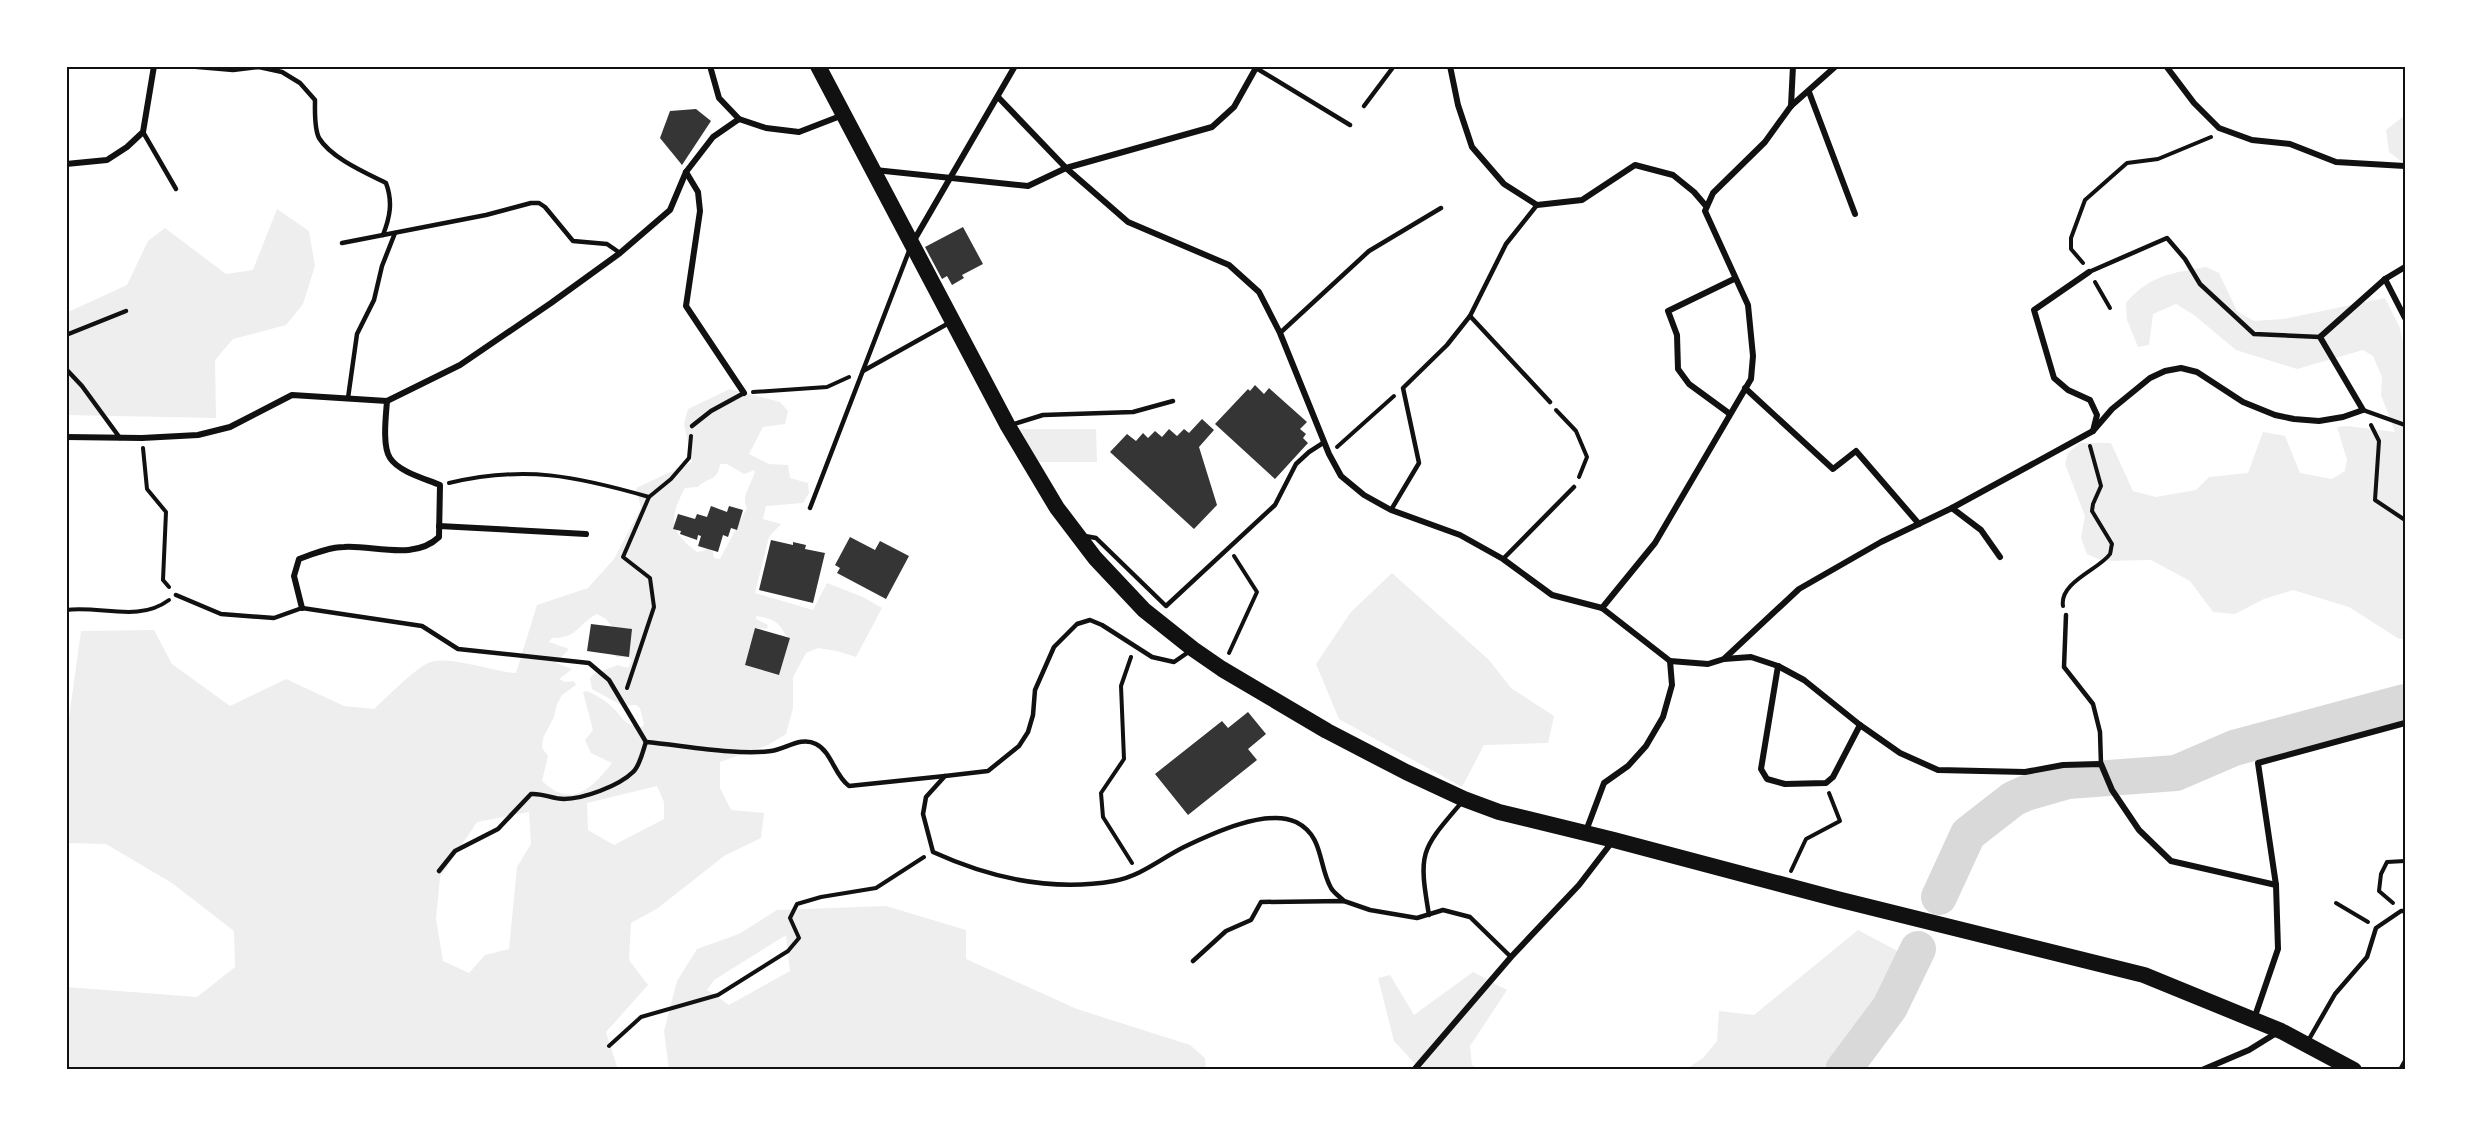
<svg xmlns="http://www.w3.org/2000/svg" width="2471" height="1136" font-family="Roboto,sans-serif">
	<rect width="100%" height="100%" fill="#fff"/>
	<g fill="#eee" fill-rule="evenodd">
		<path d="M 2405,115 L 2405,164 L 2389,152 L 2386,130 Z"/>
		<path d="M 277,209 L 309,231 L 315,266 L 303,304 L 286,325 L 233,339 L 215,360 L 216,418 L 66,415 L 66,313 L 127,285 L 148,241 L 165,228 L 226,274 L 253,270 Z"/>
		<path d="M 2206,267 L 2219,273 L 2237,311 L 2254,321 L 2283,319 L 2385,298 L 2400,328 L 2405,352 L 2405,639 L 2399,639 L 2349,607 L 2293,590 L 2264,599 L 2235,614 L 2213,612 L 2190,581 L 2151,560 L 2103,561 L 2087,554 L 2081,538 L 2085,516 L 2065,464 L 2068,453 L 2080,443 L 2111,443 L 2133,491 L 2156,497 L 2196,490 L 2209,477 L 2248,473 L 2263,432 L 2285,436 L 2300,473 L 2332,479 L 2345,471 L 2347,460 L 2337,427 L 2347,426 L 2395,432 L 2381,395 L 2382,377 L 2373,356 L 2363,350 L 2297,369 L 2236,350 L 2194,315 L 2176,304 L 2153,314 L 2149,345 L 2138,347 L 2127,320 L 2126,303 C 2149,275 2173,273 2206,267 Z"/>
		<path d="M 730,389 L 780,402 L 788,411 L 785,424 L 763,427 L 749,454 L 769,464 L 788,465 L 790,478 L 808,483 L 809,493 L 803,503 L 766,506 L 763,519 L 781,524 L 769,537 L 755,593 L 813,610 L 827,583 L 863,597 L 882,608 L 856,657 L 837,651 L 818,648 L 806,653 L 793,677 L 793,708 L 786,734 L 768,745 L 720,762 L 720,788 L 731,810 L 764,813 L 761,838 L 724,856 L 658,908 L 631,923 L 629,960 L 648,985 L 606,1032 L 618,1070 L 66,1070 L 66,987 L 197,997 L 235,967 L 234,931 L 172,883 L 106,844 L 66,843 L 66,726 L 68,725 L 81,631 L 154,630 L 172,664 L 230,706 L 286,679 L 344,706 L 374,709 C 385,699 416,668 428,663 C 448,654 492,672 516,673 L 537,605 L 588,588 L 614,559 L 641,508 L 636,488 L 692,462 L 684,424 L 688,409 ZM 720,464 L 727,464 L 744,474 L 755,470 C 753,484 740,495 747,508 L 720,559 L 714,558 L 713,552 L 706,547 L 704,551 L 697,552 C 669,532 669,517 685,488 L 698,487 C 708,476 717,483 720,464 ZM 597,614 L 606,619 L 614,629 L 611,653 L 616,657 L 628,657 L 632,660 L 628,668 L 618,665 L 594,674 L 590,678 L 592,689 L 621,705 L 636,705 L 640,708 L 644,724 L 642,727 C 622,725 624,718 612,707 C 605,700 596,695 587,691 L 583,692 L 593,730 L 585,740 L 591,753 L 612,763 C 591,789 572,809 542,781 L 548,756 L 542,748 L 543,738 L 554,717 L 557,704 L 562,695 L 576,685 L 574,681 L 565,682 L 559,679 L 572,669 L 556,663 L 569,649 L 549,642 L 552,638 C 578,639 578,623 597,614 ZM 756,616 C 770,618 780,621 785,635 L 790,638 L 779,675 L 745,665 L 755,628 L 767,629 L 768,625 L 756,619 ZM 657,786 L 664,802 L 664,819 L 614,845 L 588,830 L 587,803 ZM 529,812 L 531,844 L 517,867 L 509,949 L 485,955 L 469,973 L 443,961 L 436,919 L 440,877 L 477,822 Z"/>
		<path d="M 1020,429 L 1096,429 L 1097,462 L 1038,462 Z"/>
		<path d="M 1392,573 L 1489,660 L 1511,688 L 1554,716 L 1548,743 L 1484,745 L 1462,787 L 1339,719 L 1316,664 L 1351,612 Z"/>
		<path d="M 886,906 L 966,930 L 966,959 L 1077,1009 L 1190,1045 L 1205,1058 L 1206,1070 L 669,1070 L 664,1031 L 677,981 L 697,949 L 739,934 L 777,910 ZM 786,935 L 790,971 L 729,1005 L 707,990 L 714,980 Z"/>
		<path d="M 1858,930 L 1903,954 L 1888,995 L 1821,1070 L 1713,1068 L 1685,1070 L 1703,1058 L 1717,1041 L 1719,1011 L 1754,1015 Z"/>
		<path d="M 1473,972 L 1507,990 L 1470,1046 L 1472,1065 L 1479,1070 L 1421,1070 L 1394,1041 L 1378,978 L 1390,975 L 1414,1015 Z"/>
	</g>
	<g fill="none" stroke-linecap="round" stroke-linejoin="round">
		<g stroke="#d9d9d9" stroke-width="36">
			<path d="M 1939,897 L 1968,834 L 2013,799 L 2026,793 L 2068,781 L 2176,773 L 2234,748 L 2405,702"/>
			<path d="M 1843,1070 L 1890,1007 L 1918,949"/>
		</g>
	</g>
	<g fill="#353535">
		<path d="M 696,109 L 711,121 L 682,165 L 660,138 L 670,111 Z"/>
		<path d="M 963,227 L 983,264 L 962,275 L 964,278 L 952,285 L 947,276 L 942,279 L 925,247 Z"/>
		<path d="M 1255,385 L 1264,394 L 1269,388 L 1307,422 L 1300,429 L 1306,434 L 1303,438 L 1308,443 L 1275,479 L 1215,424 L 1248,389 L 1250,391 Z"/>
		<path d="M 1202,419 L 1214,430 L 1199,447 L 1217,505 L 1194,529 L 1110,452 L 1127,434 L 1136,441 L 1143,433 L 1148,438 L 1155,431 L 1162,437 L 1169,429 L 1177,436 L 1184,429 L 1189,433 Z"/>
		<path d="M 711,506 L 727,512 L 729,506 L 743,510 L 737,530 L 731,528 L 728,537 L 723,535 L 718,552 L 698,546 L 701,536 L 698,535 L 697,540 L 680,534 L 681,531 L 673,529 L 678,514 L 695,519 L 697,514 L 707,517 Z"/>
		<path d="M 850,537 L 875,550 L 880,541 L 909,556 L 886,599 L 837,573 L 840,568 L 835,565 Z"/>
		<path d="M 771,540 L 793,545 L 793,542 L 806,545 L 805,549 L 825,553 L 813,603 L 759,590 Z"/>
		<path d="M 591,624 L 632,629 L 629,657 L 587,651 Z"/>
		<path d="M 755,628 L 790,638 L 779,675 L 745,665 Z"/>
		<path d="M 1248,712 L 1266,734 L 1248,749 L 1257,760 L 1188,815 L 1155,774 L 1222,721 L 1228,728 Z"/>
	</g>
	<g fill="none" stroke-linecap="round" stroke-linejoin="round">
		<g stroke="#111" stroke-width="4">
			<path d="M 2083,263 L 2071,249 L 2071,238 L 2085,200 L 2127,163 L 2158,159 L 2211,137"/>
			<path d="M 2095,282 L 2110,308"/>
			<path d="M 753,392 L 827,387 L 849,377"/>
			<path d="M 1556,410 L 1576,431 L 1587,457 L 1579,477"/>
			<path d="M 2371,425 L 2379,441 L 2375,500 L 2405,520"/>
			<path d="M 1337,447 L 1394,396"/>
			<path d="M 143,448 L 147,489 L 166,512 L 163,580 L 169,587"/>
			<path d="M 449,483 C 525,465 576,476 649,497"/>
			<path d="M 2063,606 C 2059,582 2100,569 2110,554 C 2111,551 2111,547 2112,544 L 2092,511 L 2093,504 L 2101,486 L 2090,446"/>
			<path d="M 66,610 C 100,605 138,623 169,600"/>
			<path d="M 1229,653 L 1257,592 L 1234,556"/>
			<path d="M 1131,657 L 1121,686 L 1124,759 L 1101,793 L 1103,817 L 1132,863"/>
			<path d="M 627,688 L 654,607 L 650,578 L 623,557 L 649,497 L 671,479 L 689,458 L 691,436"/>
			<path d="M 1791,871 L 1806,839 L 1840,821 L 1829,793"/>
			<path d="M 2336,903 L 2368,922"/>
			<path d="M 2393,903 L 2379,891 L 2381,874 L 2387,862 L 2405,861"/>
			<path d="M 609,1046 L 641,1017 L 718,995 L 788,951 L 799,938 L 790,918 L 797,904 L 821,897 L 876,888 L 924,857"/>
		</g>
		<g stroke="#111" stroke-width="4.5">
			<path d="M 186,66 L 233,70 L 259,67 L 282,72 L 300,83 L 315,100 C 315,111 314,128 319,138 C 331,158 366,173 386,183 C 393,202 390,217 383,235"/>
			<path d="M 1256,68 L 1350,125"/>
			<path d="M 1364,106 L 1394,66"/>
			<path d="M 143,132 L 176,189"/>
			<path d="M 342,243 L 486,215 L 531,203 L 539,203 L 545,207 L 573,241 L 607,244 L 620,253"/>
			<path d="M 2089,272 L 2167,238 L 2185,259 L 2200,284 L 2254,334 L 2320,337"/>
			<path d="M 1470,316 L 1550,402"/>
			<path d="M 1280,333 L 1369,251 L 1441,208"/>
			<path d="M 66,335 L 126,311"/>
			<path d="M 66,369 L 82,386 L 120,438"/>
			<path d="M 863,371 L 949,323"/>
			<path d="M 348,398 L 357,334 L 374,300 L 382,266 L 395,233"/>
			<path d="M 2363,410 L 2405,425"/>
			<path d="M 1011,425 L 1043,415 L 1133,412 L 1173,401"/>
			<path d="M 692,426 L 711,411 L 744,393"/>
			<path d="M 810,508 L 909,251"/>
			<path d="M 1391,510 L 1419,463 L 1403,388 L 1447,345 L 1470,316 L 1506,244 L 1537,205"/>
			<path d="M 1085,536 L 1096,538 L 1166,606 L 1275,505 L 1296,464 L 1309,452 L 1323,443"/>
			<path d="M 1503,559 L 1574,487"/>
			<path d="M 176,595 L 221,614 L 274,618 L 302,608 L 422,626 L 458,649 L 589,663 L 609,680 L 646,742"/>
			<path d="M 2066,615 L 2064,667 L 2093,704 L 2100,732 L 2101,764"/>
			<path d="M 1190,651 L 1174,662 L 1152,657 L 1102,625 L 1090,620 L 1077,624 L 1054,647 L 1035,690 L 1033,715 L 1028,732 L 1019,746 L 988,771 L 945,776 L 926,797 L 923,814 L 933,852 C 990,878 1051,892 1114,881 C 1141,876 1160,859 1184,847 C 1211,834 1266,808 1296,822 C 1324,836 1318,865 1331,888 C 1334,893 1340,897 1344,901"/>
			<path d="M 646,742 C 681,745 738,756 771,751 C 786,749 801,736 816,744 C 832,752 834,775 849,786 L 945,776"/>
			<path d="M 439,871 L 455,851 L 498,829 L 531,794 C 543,793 552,799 564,799 C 583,799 619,786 633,772 C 640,766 643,750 646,742"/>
			<path d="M 1429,915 C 1418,851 1421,850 1462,802"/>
			<path d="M 1193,961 L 1226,931 L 1251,920 L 1261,902 L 1344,901 L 1370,910 L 1417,918 L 1443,910 L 1470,917 L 1511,957"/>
			<path d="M 2308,1041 L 2335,994 L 2367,957 L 2376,928 L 2401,911 L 2405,911"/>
			<path d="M 2400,1070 L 2405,1061"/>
		</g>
		<g stroke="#111" stroke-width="6">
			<path d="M 710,66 L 719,98 L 739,119"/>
			<path d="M 1450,66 L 1458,105 L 1472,147 L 1504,184 L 1537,205 L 1582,200 L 1635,165 L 1673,175 L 1694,192 L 1706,206"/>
			<path d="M 2166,66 L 2194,103 L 2219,128 L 2252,140 L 2290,144 L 2336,162 L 2405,166"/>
			<path d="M 1809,92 L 1855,214"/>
			<path d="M 998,97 L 1066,168 L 1128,222 L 1229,265 L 1259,292 L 1280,333 L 1329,454 L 1341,476 L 1364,495 L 1391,510 L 1460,535 L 1503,559 L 1552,595 L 1602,608 L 1670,661 L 1708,664 L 1724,659 L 1751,657 L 1778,666 L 1804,680 L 1860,725 L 1900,753 L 1938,770 L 2025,772 L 2063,765 L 2101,764 L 2112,790 L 2139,830 L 2171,861 L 2276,885"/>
			<path d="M 1791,106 L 1793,66"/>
			<path d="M 66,164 L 107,160 L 127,147 L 143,132 L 154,66"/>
			<path d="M 875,170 L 1028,186 L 1066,168 L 1212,127 L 1234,107 L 1257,66"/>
			<path d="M 686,172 L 698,192 L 700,211 L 686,306 L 744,393"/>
			<path d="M 913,242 L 1015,66"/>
			<path d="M 2089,272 L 2034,310 L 2054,378 L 2068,390 L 2090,400 L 2097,415 L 2093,431"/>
			<path d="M 2385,279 L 2405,318"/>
			<path d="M 1745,388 L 1833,469 L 1856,451 L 1919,524"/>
			<path d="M 1730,414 L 1689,384 L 1678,369 L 1677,335 L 1668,311 L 1734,279"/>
			<path d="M 66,437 L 142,438 L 198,435 L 230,427 L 292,395 L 387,401 L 460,365 L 551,303 L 620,253 L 670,210 L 686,172 L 713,137 L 739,119 L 766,128 L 799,132 L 843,115"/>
			<path d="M 1952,508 L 1981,530 L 2000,557"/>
			<path d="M 439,526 L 586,534"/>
			<path d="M 302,608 L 294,576 L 299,559 C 313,554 329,547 344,547 C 374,545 414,561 439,537 L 440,485 C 426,479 399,472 390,458 C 382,446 386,415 387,401"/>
			<path d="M 1602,608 L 1655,543 L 1751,379 L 1753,356 L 1748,305 L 1705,211 L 1713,193 L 1765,142 L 1791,106 L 1836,66"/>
			<path d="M 1725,658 L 1799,589 L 1881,542 L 1952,508 L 2093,431 L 2112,409 L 2150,378 L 2165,371 L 2181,368 L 2197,372 L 2243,402 L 2275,415 L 2294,419 L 2319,421 L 2343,417 L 2363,410 L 2320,337 L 2385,279 L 2405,267"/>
			<path d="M 1778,666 L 1761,769 L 1767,779 L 1785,784 L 1826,783 L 1833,777 L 1860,725"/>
			<path d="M 1586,831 L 1604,783 L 1628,766 L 1646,746 L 1663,717 L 1672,685 L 1670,661"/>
			<path d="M 2254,1019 L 2278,949 L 2276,885 L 2258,763 L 2405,723"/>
			<path d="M 1414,1070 L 1511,957 L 1579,885 L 1612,842"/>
			<path d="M 2202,1070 L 2249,1050 L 2278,1032"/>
		</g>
		<path stroke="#111" stroke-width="16" d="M 818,66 L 1008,426 L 1057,508 L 1095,558 L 1144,610 L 1193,649 L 1222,669 L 1327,731 L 1406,772 L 1464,799 L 1499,812 L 1614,840 L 1837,899 L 2144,975 L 2281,1031 L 2354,1070"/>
	</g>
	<rect width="2471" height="1136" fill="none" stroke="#ffffff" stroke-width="135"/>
	<rect x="68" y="68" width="2336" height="1000" fill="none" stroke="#111" stroke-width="2"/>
</svg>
